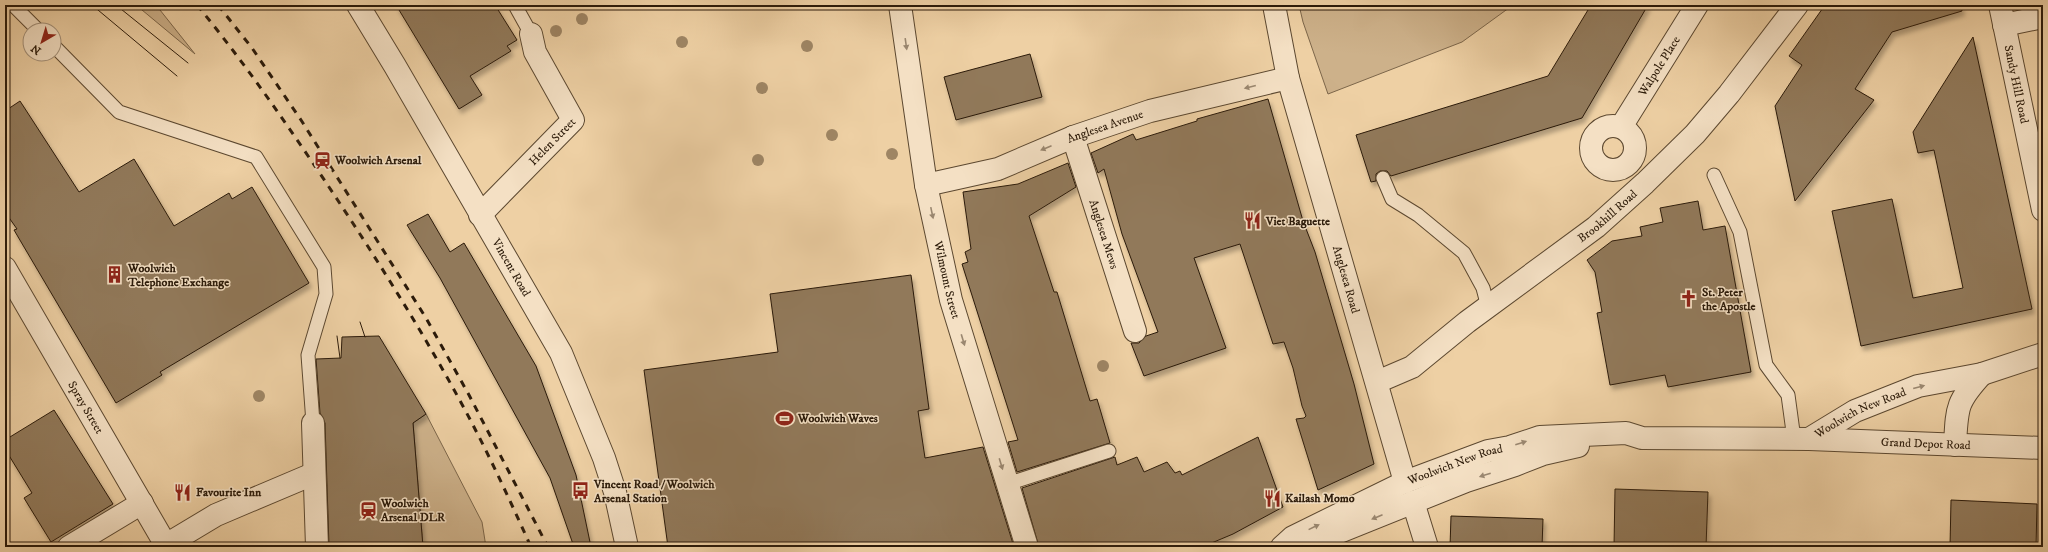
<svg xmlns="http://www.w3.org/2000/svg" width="2048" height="552" font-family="'IM FELL DW Pica',serif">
	<defs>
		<filter id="shadow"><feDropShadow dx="2.5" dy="4.5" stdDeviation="2" flood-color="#0004"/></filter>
	</defs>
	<rect width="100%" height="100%" fill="#eed0a4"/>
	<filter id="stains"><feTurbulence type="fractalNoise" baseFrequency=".005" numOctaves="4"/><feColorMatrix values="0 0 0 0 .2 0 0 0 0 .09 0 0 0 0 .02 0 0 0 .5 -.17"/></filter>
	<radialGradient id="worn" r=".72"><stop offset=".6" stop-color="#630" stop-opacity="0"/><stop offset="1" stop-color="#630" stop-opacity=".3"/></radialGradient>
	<g fill="#cdb18a" stroke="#7c664a">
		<path d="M 136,5 L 156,5 L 195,54 Z"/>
		<path d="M 1299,5 L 1513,5 L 1462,42 L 1328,94 L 1303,22 Z"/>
		<path d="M 426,414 L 482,522 L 486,547 L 423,547 L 413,423 Z"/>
	</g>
	<g fill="#91795a" stroke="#2c1b0a" filter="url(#shadow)">
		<path d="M 396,5 L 495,5 L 517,40 L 507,46 L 511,51 L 470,76 L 482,95 L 459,109 Z"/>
		<path d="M 1591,5 L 1648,5 L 1582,118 L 1391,176 L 1387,171 L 1380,171 L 1376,174 L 1376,181 L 1371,182 L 1356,135 L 1548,76 Z"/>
		<path d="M 1825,5 L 1961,5 L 1962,11 L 1892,32 L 1855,89 L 1874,100 L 1795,201 L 1775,106 L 1802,65 L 1789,56 Z"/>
		<path d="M 1973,37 L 2032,309 L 1861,346 L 1832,211 L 1892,199 L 1913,298 L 1963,288 L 1934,150 L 1918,153 L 1913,132 Z"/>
		<path d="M 1030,54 L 1042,97 L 956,120 L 944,77 Z"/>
		<path d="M 1268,99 L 1303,221 L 1315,252 L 1354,384 L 1374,464 L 1318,490 L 1296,419 L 1304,418 L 1306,416 L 1302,406 L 1293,368 L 1284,342 L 1273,344 L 1240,244 L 1194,258 L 1226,348 L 1144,376 L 1131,343 L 1139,343 L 1146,336 L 1158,332 L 1122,234 L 1104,169 L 1098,173 L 1091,153 L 1133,134 L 1136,140 L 1197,121 L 1197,119 Z"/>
		<path d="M 20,101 L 79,192 L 134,159 L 174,226 L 229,193 L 232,199 L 252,187 L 309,283 L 160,372 L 162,375 L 116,403 L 14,230 L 17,229 L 5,212 L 5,111 Z"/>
		<path d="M 1068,163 L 1076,187 L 1029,216 L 1054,292 L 1057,292 L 1090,401 L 1097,399 L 1110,443 L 1017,472 L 1008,442 L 1018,440 L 962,264 L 968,262 L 965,252 L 971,249 L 963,192 L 1018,184 Z"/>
		<path d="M 1698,201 L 1703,230 L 1725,226 L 1751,372 L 1668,387 L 1665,375 L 1610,385 L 1597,313 L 1602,312 L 1595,272 L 1587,260 L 1612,241 L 1642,236 L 1640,227 L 1663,222 L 1660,208 Z"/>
		<path d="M 428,214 L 450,252 L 464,243 L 536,366 L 576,475 L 591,547 L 574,547 L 550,478 L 440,278 L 407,225 Z"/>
		<path d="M 911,275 L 929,409 L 918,411 L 925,458 L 983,447 L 1014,547 L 668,547 L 644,370 L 778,352 L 770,294 Z"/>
		<path d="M 379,336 L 426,414 L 413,423 L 423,547 L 329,547 L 325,423 L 320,413 L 316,359 L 341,358 L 342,337 Z"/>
		<path d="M 54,410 L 113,504 L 51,542 L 24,498 L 32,493 L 5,449 L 5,440 Z"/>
		<path d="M 1258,437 L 1283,507 L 1233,534 L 1202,547 L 1039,547 L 1022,488 L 1115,457 L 1117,465 L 1137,457 L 1144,472 L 1167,462 L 1175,473 L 1180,471 L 1182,475 Z"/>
		<path d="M 1615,489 L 1708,492 L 1706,547 L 1614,547 Z"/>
		<path d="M 1951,500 L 2037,504 L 2036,547 L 1950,547 Z"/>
		<path d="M 1451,516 L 1543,519 L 1542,547 L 1450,547 Z"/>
	</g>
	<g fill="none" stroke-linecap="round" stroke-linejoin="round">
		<defs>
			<g id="lane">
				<path d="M 13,5 L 38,30"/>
				<path d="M 516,7 L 531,34"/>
				<path d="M 54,46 L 119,112 L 256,157 L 324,267 L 326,294 L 308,355 L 313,423"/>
				<path d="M 1714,175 L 1740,232 L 1766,365 L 1788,395 L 1794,439"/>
				<path d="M 1383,178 L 1392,199 L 1418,215 L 1464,253 L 1483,288 L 1488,307"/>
				<path d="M 1007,484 L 1109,451"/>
			</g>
			<g id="street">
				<path id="s1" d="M 358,5 L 395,66 L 561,353 L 604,458 L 615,492 L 627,547"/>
				<path id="s2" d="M 900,5 L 926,185 L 951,300 L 1027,547"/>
				<path id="s3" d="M 1274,5 L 1288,78 L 1405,482"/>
				<path id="s4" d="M 2000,5 L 2043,210"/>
				<path d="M 2004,25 L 2043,17"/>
				<circle cx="1613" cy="148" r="22"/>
				<path id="s5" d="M 1621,127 L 1697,5"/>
				<path id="s6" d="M 1073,137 L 1135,331"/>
				<path id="s7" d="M 926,185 L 998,169 L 1073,137 L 1150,111 L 1288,78"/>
				<path id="s8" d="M 480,215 L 573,120 L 535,52 L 531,34"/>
				<path id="s9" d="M 5,268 L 167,547"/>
				<path id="s10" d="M 1377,382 L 1412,367 L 1467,322 L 1596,227 L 1645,183 L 1695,134 L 1729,94 L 1797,5"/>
				<path d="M 313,423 L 317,547"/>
				<path id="s11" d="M 1809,439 L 1855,411 L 1918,386 L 1982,374 L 2043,354"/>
				<path d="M 1955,445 C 1957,408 1956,402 1982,374"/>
				<path d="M 1413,502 L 1427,547"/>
				<path d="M 166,545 L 216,515 L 313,474"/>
				<path d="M 69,547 L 142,503"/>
				<path id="s12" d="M 1282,547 L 1293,537 L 1405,482 L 1488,451 L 1510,447 L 1540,437 L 1626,433 L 1642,438 L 1809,439 L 2043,448"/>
				<path d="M 1302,547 L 1466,481 L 1515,465 L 1543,454 L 1578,446"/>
			</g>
		</defs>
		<use href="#lane" stroke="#5c4830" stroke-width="15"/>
		<use href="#street" stroke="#5c4830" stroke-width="24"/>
		<use href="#lane" stroke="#f4e0c4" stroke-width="13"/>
		<use href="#street" stroke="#f4e0c4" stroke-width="22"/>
		<g stroke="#2c1b0a" stroke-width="1">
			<path d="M 92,5 L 177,76"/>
			<path d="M 116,5 L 188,63"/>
			<path d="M 360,322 L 365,337"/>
			<path d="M 337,336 L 340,358"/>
		</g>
		<g stroke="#2c1b0a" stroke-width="3" stroke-dasharray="7 7" stroke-linecap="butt">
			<path d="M 197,5 C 244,62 286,123 327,184 C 373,253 418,324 458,397 C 485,446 508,496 531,547"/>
			<path d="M 218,5 L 252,48 L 301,120 L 426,318 L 469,395 L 548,547"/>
		</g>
	</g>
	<g fill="#9e8564">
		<circle cx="582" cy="19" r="6"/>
		<circle cx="556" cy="31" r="6"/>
		<circle cx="682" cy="42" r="6"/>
		<circle cx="807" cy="46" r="6"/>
		<circle cx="762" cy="88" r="6"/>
		<circle cx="832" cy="135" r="6"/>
		<circle cx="892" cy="154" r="6"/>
		<circle cx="758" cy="160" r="6"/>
		<circle cx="1103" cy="366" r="6"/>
		<circle cx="259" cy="396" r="6"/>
	</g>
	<defs><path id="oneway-solid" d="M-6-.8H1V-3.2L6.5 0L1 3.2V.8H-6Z"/></defs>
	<g fill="#9a8770">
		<use href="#oneway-solid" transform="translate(906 44) rotate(82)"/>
		<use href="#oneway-solid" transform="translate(1250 87) rotate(166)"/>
		<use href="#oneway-solid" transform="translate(1046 148) rotate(157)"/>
		<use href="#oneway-solid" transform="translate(932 213) rotate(78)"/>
		<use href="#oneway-solid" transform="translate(963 340) rotate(73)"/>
		<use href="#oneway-solid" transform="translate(1919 387) rotate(-15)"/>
		<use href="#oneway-solid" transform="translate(1521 443) rotate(-18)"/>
		<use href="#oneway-solid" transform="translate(1001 464) rotate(73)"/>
		<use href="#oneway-solid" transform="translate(1485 475) rotate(162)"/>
		<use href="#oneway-solid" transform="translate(1377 517) rotate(157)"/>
		<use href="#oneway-solid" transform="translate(1314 527) rotate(-26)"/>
	</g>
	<defs>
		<symbol id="station-bare" viewBox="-9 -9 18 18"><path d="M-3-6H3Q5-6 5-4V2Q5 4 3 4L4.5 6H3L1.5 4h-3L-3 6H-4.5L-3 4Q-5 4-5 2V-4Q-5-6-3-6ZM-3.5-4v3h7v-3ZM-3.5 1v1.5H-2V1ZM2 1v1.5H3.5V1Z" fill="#8f2418" stroke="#f4e0c4" stroke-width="2.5" paint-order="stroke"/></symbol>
		<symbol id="restaurant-bare" viewBox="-9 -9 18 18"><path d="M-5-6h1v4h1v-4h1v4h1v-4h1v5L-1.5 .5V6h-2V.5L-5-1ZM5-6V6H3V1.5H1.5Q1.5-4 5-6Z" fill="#8f2418" stroke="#f4e0c4" stroke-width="2.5" paint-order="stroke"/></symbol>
		<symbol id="building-bare" viewBox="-9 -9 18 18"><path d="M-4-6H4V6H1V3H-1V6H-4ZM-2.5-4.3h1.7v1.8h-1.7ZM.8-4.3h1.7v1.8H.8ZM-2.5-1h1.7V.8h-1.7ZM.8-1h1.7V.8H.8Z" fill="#8f2418" stroke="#f4e0c4" stroke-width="2.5" paint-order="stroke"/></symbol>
		<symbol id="church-bare" viewBox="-9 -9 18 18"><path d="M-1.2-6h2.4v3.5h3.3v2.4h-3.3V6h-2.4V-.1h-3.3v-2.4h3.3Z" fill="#8f2418" stroke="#f4e0c4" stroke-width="2.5" paint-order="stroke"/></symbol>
		<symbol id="stadium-bare" viewBox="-9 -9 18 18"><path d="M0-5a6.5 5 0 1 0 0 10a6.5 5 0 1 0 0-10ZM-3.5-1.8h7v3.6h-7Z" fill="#8f2418" stroke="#f4e0c4" stroke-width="2.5" paint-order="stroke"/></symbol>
		<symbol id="bus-bare" viewBox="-9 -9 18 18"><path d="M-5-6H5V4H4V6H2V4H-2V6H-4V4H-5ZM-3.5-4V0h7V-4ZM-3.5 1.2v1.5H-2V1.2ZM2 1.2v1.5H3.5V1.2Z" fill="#8f2418" stroke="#f4e0c4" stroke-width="2.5" paint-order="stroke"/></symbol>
	</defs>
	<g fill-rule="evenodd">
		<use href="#station-bare" x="310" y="148" width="25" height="25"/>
		<use href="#restaurant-bare" x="1240" y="208" width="25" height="25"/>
		<use href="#building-bare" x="102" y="262" width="25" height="25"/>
		<use href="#church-bare" x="1676" y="286" width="25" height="25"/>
		<use href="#stadium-bare" x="772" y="406" width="25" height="25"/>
		<use href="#bus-bare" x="568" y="478" width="25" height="25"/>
		<use href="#restaurant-bare" x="170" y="480" width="25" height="25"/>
		<use href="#restaurant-bare" x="1260" y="486" width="25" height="25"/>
		<use href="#station-bare" x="356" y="498" width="25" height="25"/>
	</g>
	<g text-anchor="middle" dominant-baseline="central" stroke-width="3" stroke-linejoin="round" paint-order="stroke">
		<g font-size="12" fill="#2c1b0a" stroke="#f4e0c4">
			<text stroke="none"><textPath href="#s5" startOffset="72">Walpole Place</textPath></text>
			<text stroke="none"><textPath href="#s4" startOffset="81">Sandy Hill Road</textPath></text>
			<text stroke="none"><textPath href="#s7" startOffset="189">Anglesea Avenue</textPath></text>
			<text stroke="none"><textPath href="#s8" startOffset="103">Helen Street</textPath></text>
			<text stroke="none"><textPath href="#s10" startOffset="285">Brookhill Road</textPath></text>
			<text stroke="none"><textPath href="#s6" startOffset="102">Anglesea Mews</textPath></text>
			<text stroke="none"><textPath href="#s1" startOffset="304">Vincent Road</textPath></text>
			<text stroke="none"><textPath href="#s3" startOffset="284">Anglesea Road</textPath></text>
			<text stroke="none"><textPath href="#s2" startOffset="279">Wilmount Street</textPath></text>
			<text stroke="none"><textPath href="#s9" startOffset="161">Spray Street</textPath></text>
			<text stroke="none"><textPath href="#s11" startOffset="58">Woolwich New Road</textPath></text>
			<text stroke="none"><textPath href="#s12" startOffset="669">Grand Depot Road</textPath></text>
			<text stroke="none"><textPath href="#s12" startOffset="193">Woolwich New Road</textPath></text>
		</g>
		<g font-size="12" font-weight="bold" fill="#2c1b0a" stroke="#f4e0c4" text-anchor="start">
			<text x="335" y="160">Woolwich Arsenal</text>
			<text x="1266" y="221">Viet Baguette</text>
			<text x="128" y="268">Woolwich<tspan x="128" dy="14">Telephone Exchange</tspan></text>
			<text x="1702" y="292">St. Peter<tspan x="1702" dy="14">the Apostle</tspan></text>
			<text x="798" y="418">Woolwich Waves</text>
			<text x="594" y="484">Vincent Road / Woolwich<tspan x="594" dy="14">Arsenal Station</tspan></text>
			<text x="196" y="492">Favourite Inn</text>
			<text x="1285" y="498">Kailash Momo</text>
			<text x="381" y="503">Woolwich<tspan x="381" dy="14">Arsenal DLR</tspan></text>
		</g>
	</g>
	<rect width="2048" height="552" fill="none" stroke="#eed0a4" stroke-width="20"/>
	<rect x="6" y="6" width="2036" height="540" fill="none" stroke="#2c1b0a" stroke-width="2"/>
	<rect x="10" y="10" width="2028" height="532" fill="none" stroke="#2c1b0a"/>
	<g transform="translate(42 42) rotate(218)"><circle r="19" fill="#f4e0c4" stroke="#a4917a"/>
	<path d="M0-3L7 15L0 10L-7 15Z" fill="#8f2418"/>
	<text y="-6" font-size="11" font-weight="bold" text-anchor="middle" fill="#2c1b0a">N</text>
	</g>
	<rect width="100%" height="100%" filter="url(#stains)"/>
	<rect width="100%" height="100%" fill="url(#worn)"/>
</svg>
